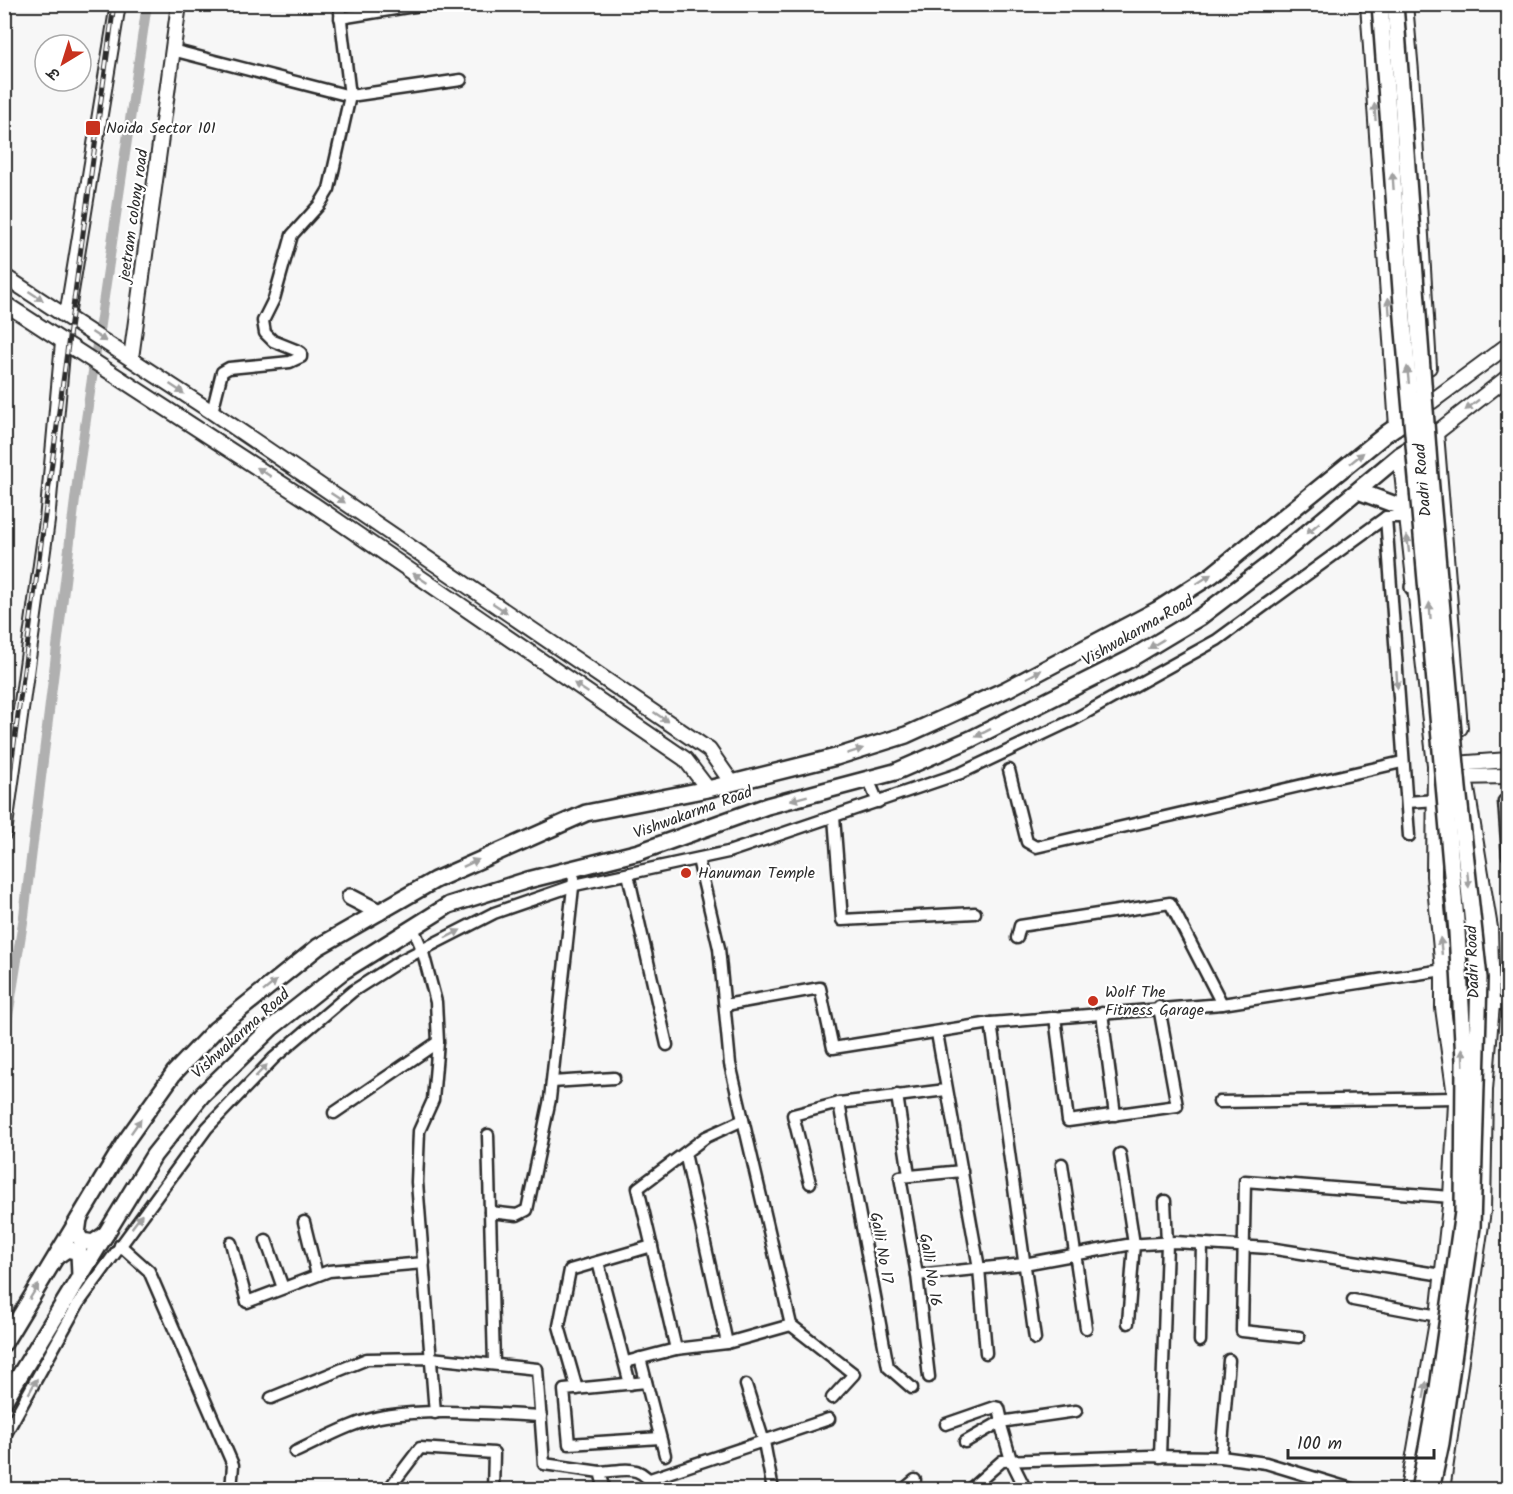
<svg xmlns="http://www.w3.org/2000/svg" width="1513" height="1494" font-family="Kalam,'Playpen Sans Deva',sans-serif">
	<rect width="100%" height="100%" fill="#f7f7f7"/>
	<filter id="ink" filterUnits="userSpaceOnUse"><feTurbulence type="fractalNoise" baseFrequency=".0167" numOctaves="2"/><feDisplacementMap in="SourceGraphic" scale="12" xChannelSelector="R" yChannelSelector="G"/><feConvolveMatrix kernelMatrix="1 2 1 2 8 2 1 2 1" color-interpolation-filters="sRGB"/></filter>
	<g filter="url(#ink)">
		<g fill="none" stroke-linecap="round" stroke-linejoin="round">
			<path stroke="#b0b0b0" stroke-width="10" d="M 4,1041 L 24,916 L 79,467 L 147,4"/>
			<defs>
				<g id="minor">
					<path d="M 340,18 L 426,4"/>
					<path d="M 172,50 L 350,96 L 461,80"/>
					<path d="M 212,412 L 222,372 L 229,368 L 290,362 L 301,357 L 301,353 L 298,351 L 273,341 L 265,333 L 263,321 L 274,299 L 292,235 L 320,204 L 329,189 L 350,96 L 339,4"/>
					<path d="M 1386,517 L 1409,836"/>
					<path d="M 1009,770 L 1027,842 L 1036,847 L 1402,762"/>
					<path d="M 868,779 L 878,802"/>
					<path d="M 1508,801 L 1504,801 L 1508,856"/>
					<path d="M 1407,802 L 1437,800"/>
					<path d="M 834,817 L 842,920 L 975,913"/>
					<path d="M 698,859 L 719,948 L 730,1064 L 791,1325 L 854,1374 L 832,1398"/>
					<path d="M 628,874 L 667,1045"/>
					<path d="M 413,928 L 422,949 L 436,1002 L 438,1042 L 433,1100 L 419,1131 L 417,1182 L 435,1413"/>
					<path d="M 1017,938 L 1020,926 L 1170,903 L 1222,1004"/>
					<path d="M 1492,1004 L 1508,1004"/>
					<path d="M 725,1005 L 820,988 L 833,1048 L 991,1023 L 1222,1004 L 1443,970 L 1482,970"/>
					<path d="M 1102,1013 L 1115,1115"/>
					<path d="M 1055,1017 L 1068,1121 L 1177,1106 L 1159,1007"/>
					<path d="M 991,1023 L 1035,1339"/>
					<path d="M 937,1033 L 979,1268 L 986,1353"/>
					<path d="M 552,1082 L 614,1078"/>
					<path d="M 897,1095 L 909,1175"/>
					<path d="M 1219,1102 L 1455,1098"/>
					<path d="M 839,1103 L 888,1367 L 912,1388"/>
					<path d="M 334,1113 L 438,1042"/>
					<path d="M 488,1135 L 494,1364"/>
					<path d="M 685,1153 L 727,1343"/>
					<path d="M 1120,1154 L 1134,1244 L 1128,1323"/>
					<path d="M 1062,1164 L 1086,1328"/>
					<path d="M 810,1183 L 793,1115 L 839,1103 L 946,1090"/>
					<path d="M 490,1212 L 517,1215 L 527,1210 L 550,1099 L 574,878"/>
					<path d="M 304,1222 L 317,1275"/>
					<path d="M 266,1240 L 283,1288"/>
					<path d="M 231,1243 L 247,1302 L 329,1271 L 424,1263"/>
					<path d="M 120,1245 L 149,1271 L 233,1465 L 231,1490"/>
					<path d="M 598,1262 L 630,1384"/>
					<path d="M 917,1275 L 1024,1264 L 1127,1245 L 1175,1242 L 1269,1248 L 1449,1276"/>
					<path d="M 1353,1300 L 1438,1316"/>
					<path d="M 1299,1337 L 1242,1331 L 1245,1181 L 1451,1197"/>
					<path d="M 1200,1341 L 1202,1244"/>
					<path d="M 676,1349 L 638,1188 L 706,1137 L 743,1120"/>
					<path d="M 640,1358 L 665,1455"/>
					<path d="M 626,1362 L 676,1349 L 727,1343 L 791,1325"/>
					<path d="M 929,1377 L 917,1275 L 900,1177 L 962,1171"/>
					<path d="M 646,1382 L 564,1390 L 569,1444 L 660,1438"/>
					<path d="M 746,1385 L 764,1442 L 773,1490"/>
					<path d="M 577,1389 L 559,1326 L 570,1270 L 652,1246"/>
					<path d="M 271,1398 L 367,1359 L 431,1358 L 537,1369 L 544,1464 L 600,1472 L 605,1490"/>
					<path d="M 1000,1422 L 1011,1460 L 1026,1490"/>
					<path d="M 946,1424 L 995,1407 L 999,1408 L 1002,1421"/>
					<path d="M 4,1437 L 78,1304 L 207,1128 L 274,1058 L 353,991 L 400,961 L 494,913 L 575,885 L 728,852 L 961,773 L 1073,720 L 1217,640 L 1386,517 L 1414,517"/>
					<path d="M 965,1442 L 1000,1422 L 1076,1411"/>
					<path d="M 295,1452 C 323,1439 354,1421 385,1416 C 435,1408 490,1414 541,1416"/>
					<path d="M 1160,1457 L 1167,1243 L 1165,1201"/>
					<path d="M 1221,1457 L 1229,1360"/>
					<path d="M 600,1472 C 629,1470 639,1463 657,1490"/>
					<path d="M 650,1479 L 829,1419"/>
					<path d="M 388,1490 L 420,1448 L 494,1453 L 493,1490"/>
					<path d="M 903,1490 L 915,1480"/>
					<path d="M 969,1490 L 1002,1461 L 1150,1456 L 1221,1457 L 1266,1463 L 1355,1490"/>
				</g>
				<g id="tertiary">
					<path d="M 1368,4 L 1397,427"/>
					<path d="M 1405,4 L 1411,72 L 1429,367"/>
					<path d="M 4,276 L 212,412 L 709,750 L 732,783"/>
					<path d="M 4,303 L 313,504 L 685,759 L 708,789"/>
					<path d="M 67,316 L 118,4"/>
					<path d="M 131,358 L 179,4"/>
					<path d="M 1431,402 L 1508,345"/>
					<path d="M 1400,455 L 1435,765 L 1434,876 L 1443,970 L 1443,1008 L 1456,1103 L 1451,1197 L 1438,1316 L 1408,1490"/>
					<path d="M 1460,728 L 1436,433 L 1508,377"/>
					<path d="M 1455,764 L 1508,760"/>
					<path d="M 1457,777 L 1508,776"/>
					<path d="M 4,833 L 47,521 L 63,342"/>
					<path d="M 1442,1490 L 1483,1211 L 1485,1090 L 1492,1004 L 1490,928 L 1463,765"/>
				</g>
				<g id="secondary">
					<path d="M 1358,491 L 1404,508"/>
					<path d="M 1413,587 L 1448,584"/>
					<path d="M 350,897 L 379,912"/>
					<path d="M 79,1219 L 77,1234 L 82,1241 L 93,1243 L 106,1234"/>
					<path d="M 57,1256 L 67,1249 L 79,1252 L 80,1276"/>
					<path d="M 4,1343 L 125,1142 L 174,1073 L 216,1029 L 318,947 L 435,880 L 586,813 L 708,789 L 836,757 L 906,735 L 1007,689 L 1157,610 L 1212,575 L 1387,433 L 1420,410"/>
					<path d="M 4,1401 L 154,1155 L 202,1095 L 271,1028 L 342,972 L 449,905 L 528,880 L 639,852 L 767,806 L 895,772 L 971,739 L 1130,659 L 1200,617 L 1271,563 L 1400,455 L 1436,433"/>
				</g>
			</defs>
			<use href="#minor" stroke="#2b2b2b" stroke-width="15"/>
			<use href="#tertiary" stroke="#2b2b2b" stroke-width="18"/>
			<use href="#secondary" stroke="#2b2b2b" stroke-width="20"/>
			<use href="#minor" stroke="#fff" stroke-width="10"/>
			<use href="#tertiary" stroke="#fff" stroke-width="14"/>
			<use href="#secondary" stroke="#fff" stroke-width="15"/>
			<defs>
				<path id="rail" d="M 4,818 L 114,4"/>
			</defs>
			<use href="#rail" stroke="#2b2b2b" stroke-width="5"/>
			<use href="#rail" stroke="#fff" stroke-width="3" stroke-dasharray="9" stroke-linecap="butt"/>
			<defs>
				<g id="secondary-bridge">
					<path d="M 1380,4 L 1404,331 L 1457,932 L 1464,1060 L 1463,1212 L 1438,1388 L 1419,1490"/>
					<path d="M 1395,4 L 1430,477 L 1458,788 L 1479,978 L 1472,1227 L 1441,1443 L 1431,1490"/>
				</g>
			</defs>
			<use href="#secondary-bridge" stroke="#2b2b2b" stroke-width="20" stroke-linecap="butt"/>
			<use href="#secondary-bridge" stroke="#fff" stroke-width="15"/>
		</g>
		<defs><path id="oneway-solid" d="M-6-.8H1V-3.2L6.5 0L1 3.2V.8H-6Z" transform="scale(1.5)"/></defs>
		<g fill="#a0a0a0">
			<use href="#oneway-solid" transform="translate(1375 112) rotate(-94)"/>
			<use href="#oneway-solid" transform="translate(1393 181) rotate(-94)"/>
			<use href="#oneway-solid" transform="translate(36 296) rotate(33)"/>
			<use href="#oneway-solid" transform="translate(1389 306) rotate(-94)"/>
			<use href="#oneway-solid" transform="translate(99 337) rotate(33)"/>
			<use href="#oneway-solid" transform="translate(1408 375) rotate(-96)"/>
			<use href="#oneway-solid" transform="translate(177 389) rotate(34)"/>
			<use href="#oneway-solid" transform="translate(1472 405) rotate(142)"/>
			<use href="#oneway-solid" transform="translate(1357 458) rotate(-39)"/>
			<use href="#oneway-solid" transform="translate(264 472) rotate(-147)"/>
			<use href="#oneway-solid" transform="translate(338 498) rotate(34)"/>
			<use href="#oneway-solid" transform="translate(1313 528) rotate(140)"/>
			<use href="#oneway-solid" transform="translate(1408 544) rotate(-97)"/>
			<use href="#oneway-solid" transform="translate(420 578) rotate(-146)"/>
			<use href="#oneway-solid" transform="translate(1204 579) rotate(-33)"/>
			<use href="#oneway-solid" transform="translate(500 608) rotate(34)"/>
			<use href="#oneway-solid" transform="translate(1430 611) rotate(-94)"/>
			<use href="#oneway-solid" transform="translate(1156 644) rotate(149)"/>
			<use href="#oneway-solid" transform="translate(1034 674) rotate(-28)"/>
			<use href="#oneway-solid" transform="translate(1397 680) rotate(86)"/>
			<use href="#oneway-solid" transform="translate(581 688) rotate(-146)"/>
			<use href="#oneway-solid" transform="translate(661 717) rotate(34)"/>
			<use href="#oneway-solid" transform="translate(983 733) rotate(153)"/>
			<use href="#oneway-solid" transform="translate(855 751) rotate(-18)"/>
			<use href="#oneway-solid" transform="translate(799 798) rotate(165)"/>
			<use href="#oneway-solid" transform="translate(471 863) rotate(-25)"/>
			<use href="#oneway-solid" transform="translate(1468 879) rotate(84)"/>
			<use href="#oneway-solid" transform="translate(453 934) rotate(-27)"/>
			<use href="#oneway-solid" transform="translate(1441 946) rotate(-96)"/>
			<use href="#oneway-solid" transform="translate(270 986) rotate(-39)"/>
			<use href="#oneway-solid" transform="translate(1463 1057) rotate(-92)"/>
			<use href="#oneway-solid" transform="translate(261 1071) rotate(-46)"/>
			<use href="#oneway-solid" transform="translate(136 1126) rotate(-55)"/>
			<use href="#oneway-solid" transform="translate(137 1221) rotate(-53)"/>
			<use href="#oneway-solid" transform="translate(34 1292) rotate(-58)"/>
			<use href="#oneway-solid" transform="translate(33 1386) rotate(-61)"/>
			<use href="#oneway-solid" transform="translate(1425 1390) rotate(-80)"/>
		</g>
	</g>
	<g fill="#c8321e" stroke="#fff" stroke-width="2">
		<rect x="85" y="120" width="16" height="16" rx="3"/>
		<circle cx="686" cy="873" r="6"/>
		<circle cx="1093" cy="1001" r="6"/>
	</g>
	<g text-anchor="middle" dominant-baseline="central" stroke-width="4.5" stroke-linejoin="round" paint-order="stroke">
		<g font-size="16" fill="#2b2b2b" stroke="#fff" text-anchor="start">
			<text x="106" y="128">Noida Sector 101</text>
			<text x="698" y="873">Hanuman Temple</text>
			<text x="1105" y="992">Wolf The<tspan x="1105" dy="18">Fitness Garage</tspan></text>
		</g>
		<g font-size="16" fill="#2b2b2b" stroke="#fff">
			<text transform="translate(134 215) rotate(-82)">jeetram colony road</text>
			<text transform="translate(1423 480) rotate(-95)">Dadri Road</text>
			<text transform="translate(1138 631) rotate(-30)">Vishwakarma Road</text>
			<text transform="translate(693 813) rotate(-20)">Vishwakarma Road</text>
			<text transform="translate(1473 962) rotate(-92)">Dadri Road</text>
			<text transform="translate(241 1034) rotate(-42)">Vishwakarma Road</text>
			<text transform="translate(881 1248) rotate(80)">Galli No 17</text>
			<text transform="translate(930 1270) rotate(81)">Galli No 16</text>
		</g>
	</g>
	<rect width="1513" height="1494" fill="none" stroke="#fff" stroke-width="24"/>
	<rect x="12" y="12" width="1489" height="1470" fill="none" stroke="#2b2b2b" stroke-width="2" filter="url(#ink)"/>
	<g transform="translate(63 63) rotate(218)"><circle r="28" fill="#ffffff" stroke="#aaaaaa" stroke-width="1.5"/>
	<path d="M0-4.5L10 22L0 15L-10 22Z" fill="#c8321e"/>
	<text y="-9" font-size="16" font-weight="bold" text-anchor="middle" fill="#2b2b2b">उ</text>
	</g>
	<path d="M1288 1449v9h146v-9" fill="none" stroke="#2b2b2b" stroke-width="3"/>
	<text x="1297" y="1449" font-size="18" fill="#2b2b2b" stroke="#ffffff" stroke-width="4.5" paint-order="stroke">100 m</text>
</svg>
